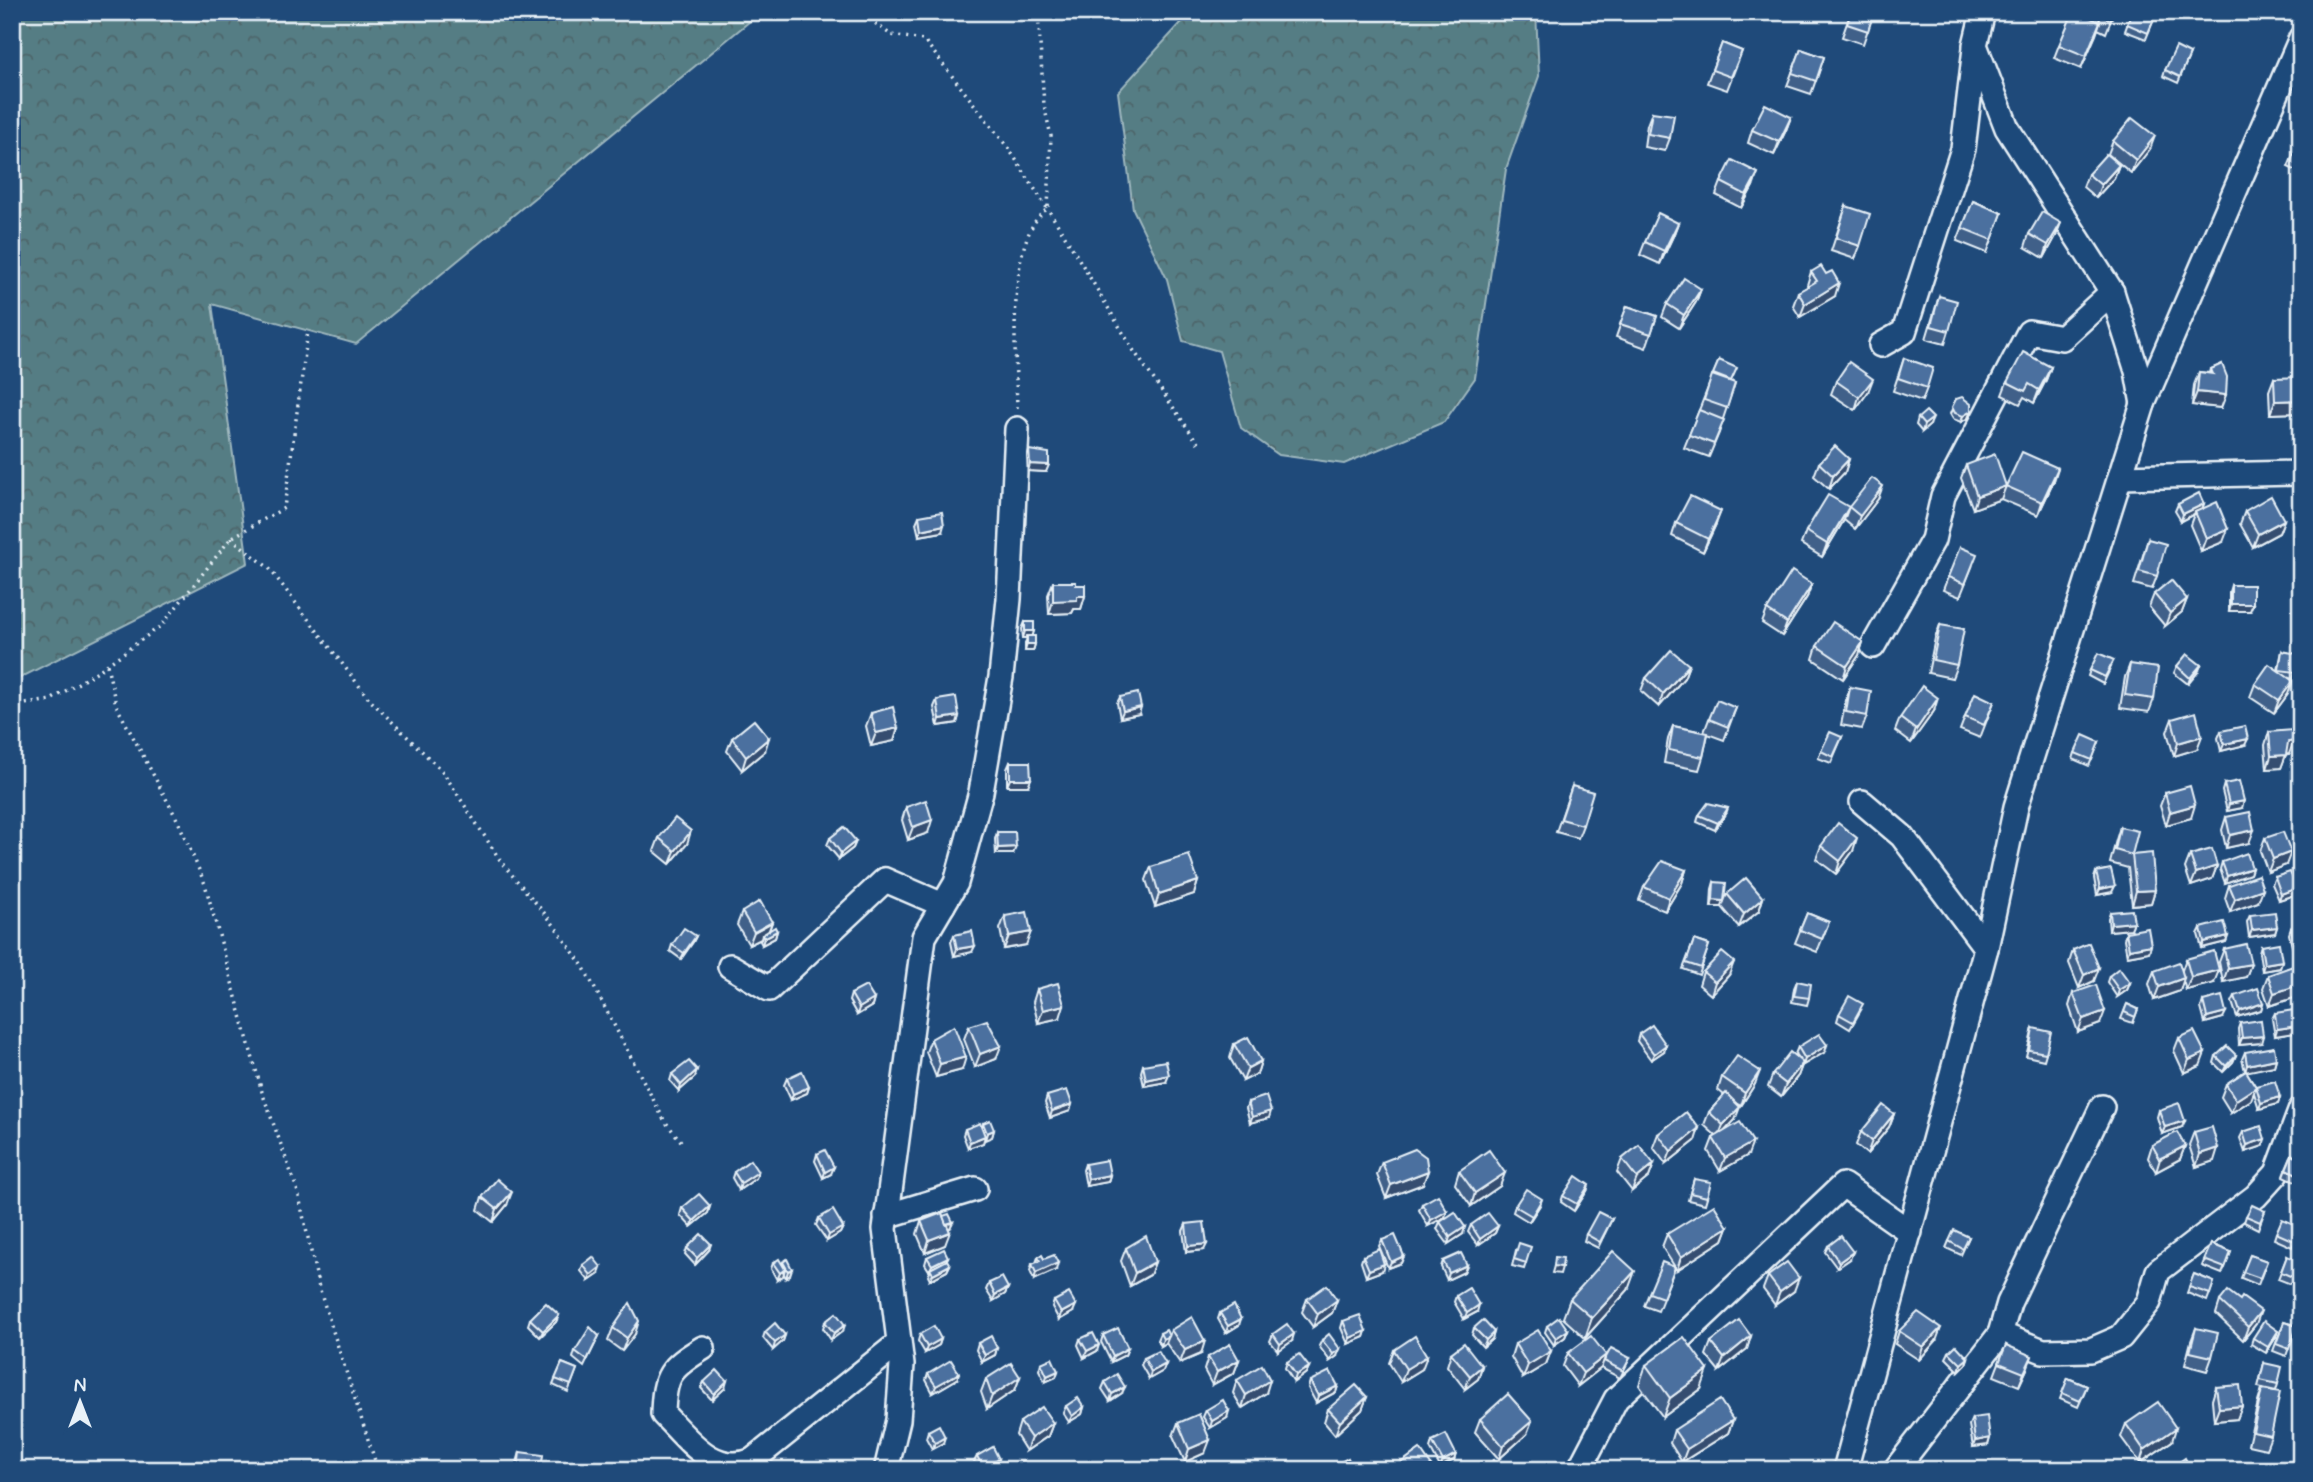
<svg xmlns="http://www.w3.org/2000/svg" width="2313" height="1482" font-family="Mynerve,sans-serif">
	<defs>
		<pattern id="forest-crowns" width="20" height="18" patternUnits="userSpaceOnUse" patternTransform="scale(1.75)"><rect width="20" height="18" fill="#547d84"/><path d="M2 6a3 3 0 1 1 6 0M12 15a3 3 0 1 1 6 0" fill="none" stroke="#4e656a"/></pattern>
	</defs>
	<rect width="100%" height="100%" fill="#1f4a7a"/>
	<filter id="ink" filterUnits="userSpaceOnUse"><feTurbulence type="fractalNoise" baseFrequency=".0143" numOctaves="2"/><feDisplacementMap in="SourceGraphic" scale="14" xChannelSelector="R" yChannelSelector="G"/><feConvolveMatrix kernelMatrix="1 2 1 2 8 2 1 2 1" color-interpolation-filters="sRGB"/></filter>
	<g filter="url(#ink)">
		<g fill="url(#forest-crowns)" stroke="#9eb7be" stroke-width="2">
			<path d="M 12,12 L 761,12 L 356,344 L 212,304 L 248,563 L 12,682 Z"/>
			<path d="M 1191,12 L 1536,12 L 1539,76 L 1506,169 L 1475,378 L 1444,422 L 1344,464 L 1279,455 L 1241,428 L 1219,351 L 1183,341 L 1167,279 L 1133,209 L 1118,92 Z"/>
		</g>
		<g fill="none" stroke-linecap="round" stroke-linejoin="round">
			<defs>
				<g id="minor">
					<path d="M 1983,12 L 1975,45 L 2007,128 L 2112,292 L 2137,371 L 2143,404"/>
					<path d="M 1881,345 L 1904,332 L 1963,149 L 1975,48"/>
					<path d="M 2120,477 L 2301,473"/>
					<path d="M 1873,646 L 1933,540 L 1943,496 L 2029,332 L 2062,338 L 2112,292"/>
					<path d="M 1862,802 L 1902,836 L 1986,948"/>
					<path d="M 730,966 L 769,989 L 885,880 L 943,905"/>
					<path d="M 886,1216 L 975,1189"/>
					<path d="M 2000,1334 L 2009,1303 L 2102,1107"/>
					<path d="M 703,1348 C 670,1368 664,1375 663,1414 C 688,1439 714,1477 753,1460 L 899,1343"/>
					<path d="M 886,1470 L 898,1420 L 902,1365 L 885,1229 L 924,937 L 956,883 L 981,792 L 1001,677 L 1009,599 L 1017,429"/>
					<path d="M 1579,1470 L 1616,1399 L 1843,1185 L 1910,1232"/>
					<path d="M 1845,1470 L 1986,948 L 2016,807 L 2120,477 L 2143,404 L 2301,38"/>
					<path d="M 1895,1470 L 2000,1334 L 2043,1351 L 2091,1350 L 2121,1337 L 2149,1302 L 2158,1271 L 2256,1196 L 2277,1173 L 2301,1109"/>
				</g>
			</defs>
			<use href="#minor" stroke="#e8f1f8" stroke-width="28"/>
			<g stroke="#e8f1f8" stroke-width="3.5" stroke-dasharray="2 5" stroke-linecap="butt">
				<path d="M 864,15 L 891,35 L 924,40 L 1009,149 L 1065,236 L 1134,351 L 1198,443"/>
				<path d="M 1017,408 C 1016,362 1005,234 1048,209 L 1051,136 L 1044,105 L 1038,12"/>
				<path d="M 231,538 L 269,568 L 370,700 L 443,772 L 502,863 L 551,921 L 583,966 L 664,1120 L 684,1145"/>
				<path d="M 107,665 L 116,705 L 178,821 L 205,884 L 262,1092 L 298,1192 L 319,1288 L 378,1470"/>
				<path d="M 12,706 L 51,700 L 101,669 L 162,625 L 231,538 L 284,508 L 308,331"/>
			</g>
			<use href="#minor" stroke="#1f4a7a" stroke-width="23"/>
		</g>
		<g fill="#416089" stroke="#e8f1f8" stroke-width="2">
			<path d="M 1851,12 L 1874,12 L 1863,44 L 1842,37 Z"/>
			<path d="M 2090,12 L 2114,12 L 2106,33 L 2098,29 L 2081,69 L 2054,58 L 2059,45 L 2099,22 L 2100,19 L 2089,15 Z"/>
			<path d="M 2132,12 L 2155,17 L 2146,39 L 2125,31 Z"/>
			<path d="M 1722,43 L 1742,51 L 1727,90 L 1707,83 Z"/>
			<path d="M 1801,49 L 1824,57 L 1811,94 L 1787,86 Z"/>
			<path d="M 2190,54 L 2178,83 L 2163,76 L 2165,70 Z"/>
			<path d="M 1652,112 L 1670,138 L 1665,151 L 1644,147 L 1647,125 Z"/>
			<path d="M 1791,117 L 1786,130 L 1774,155 L 1748,143 L 1752,130 Z"/>
			<path d="M 2301,137 L 2301,173 L 2288,167 Z"/>
			<path d="M 2113,141 L 2150,149 L 2131,173 L 2108,154 Z"/>
			<path d="M 2119,165 L 2114,178 L 2096,198 L 2083,187 L 2088,174 Z"/>
			<path d="M 1721,182 L 1753,186 L 1741,208 L 1716,195 Z"/>
			<path d="M 1973,201 L 2002,213 L 1987,253 L 1957,241 Z"/>
			<path d="M 1846,206 L 1860,246 L 1855,259 L 1831,251 Z"/>
			<path d="M 1678,223 L 1673,236 L 1660,264 L 1640,255 L 1645,242 Z"/>
			<path d="M 2029,234 L 2056,236 L 2044,258 L 2025,247 Z"/>
			<path d="M 2301,237 L 2301,265 L 2292,261 Z"/>
			<path d="M 1811,272 L 1835,296 L 1800,317 L 1793,306 L 1798,292 L 1808,287 L 1807,285 Z"/>
			<path d="M 1701,289 L 1696,302 L 1679,328 L 1662,317 L 1667,304 Z"/>
			<path d="M 1939,296 L 1949,331 L 1945,344 L 1926,339 Z"/>
			<path d="M 1627,306 L 1657,316 L 1646,348 L 1616,337 Z"/>
			<path d="M 1904,358 L 1927,388 L 1922,401 L 1893,391 Z"/>
			<path d="M 1719,360 L 1732,382 L 1735,383 L 1723,419 L 1719,433 L 1709,457 L 1684,448 Z"/>
			<path d="M 2222,364 L 2221,408 L 2192,405 L 2194,385 L 2199,372 L 2210,373 L 2211,369 Z"/>
			<path d="M 2051,367 L 2046,380 L 2034,403 L 2024,397 L 2020,404 L 2002,395 L 2007,382 Z"/>
			<path d="M 2274,378 L 2296,413 L 2270,414 L 2269,391 Z"/>
			<path d="M 1836,381 L 1868,392 L 1855,410 L 1831,394 Z"/>
			<path d="M 1956,399 L 1971,411 L 1968,418 L 1961,422 L 1953,419 L 1950,414 Z"/>
			<path d="M 1918,418 L 1930,425 L 1922,432 L 1916,425 Z"/>
			<path d="M 1029,450 L 1046,472 L 1028,471 L 1027,457 Z"/>
			<path d="M 1849,459 L 1845,472 L 1829,489 L 1814,476 L 1819,463 Z"/>
			<path d="M 1966,465 L 2006,486 L 2054,481 L 2038,515 L 2001,499 L 1973,509 L 1961,478 Z"/>
			<path d="M 1878,499 L 1855,529 L 1844,520 L 1822,557 L 1801,544 L 1806,531 L 1849,507 Z"/>
			<path d="M 2178,504 L 2202,509 L 2223,542 L 2201,551 L 2190,525 L 2194,514 L 2181,521 L 2175,511 Z"/>
			<path d="M 2245,511 L 2284,520 L 2279,533 L 2253,547 L 2240,524 Z"/>
			<path d="M 919,516 L 942,532 L 919,536 L 916,523 Z"/>
			<path d="M 1676,523 L 1716,524 L 1703,552 L 1672,536 Z"/>
			<path d="M 2148,539 L 2157,576 L 2152,589 L 2134,584 Z"/>
			<path d="M 1972,567 L 1960,597 L 1943,590 L 1948,577 Z"/>
			<path d="M 1053,582 L 1076,585 L 1085,596 L 1081,609 L 1074,609 L 1072,613 L 1049,614 L 1048,595 Z"/>
			<path d="M 2231,585 L 2250,611 L 2229,611 L 2229,592 Z"/>
			<path d="M 2154,594 L 2187,599 L 2182,612 L 2165,626 L 2149,607 Z"/>
			<path d="M 1807,597 L 1782,636 L 1762,623 L 1767,610 Z"/>
			<path d="M 1025,622 L 1034,631 L 1032,636 L 1035,644 L 1033,651 L 1025,651 L 1025,643 L 1027,638 L 1023,638 L 1022,629 Z"/>
			<path d="M 1940,625 L 1957,665 L 1952,678 L 1928,673 L 1935,638 Z"/>
			<path d="M 1863,642 L 1859,655 L 1843,679 L 1813,659 L 1817,646 Z"/>
			<path d="M 2282,651 L 2295,672 L 2293,679 L 2290,678 L 2288,694 L 2274,713 L 2250,697 L 2255,684 L 2278,670 Z"/>
			<path d="M 2130,664 L 2154,699 L 2149,712 L 2120,708 L 2125,677 Z"/>
			<path d="M 1689,665 L 1684,678 L 1659,707 L 1641,691 L 1646,678 Z"/>
			<path d="M 2201,665 L 2198,672 L 2188,684 L 2174,673 L 2177,666 Z"/>
			<path d="M 2111,667 L 2103,684 L 2088,676 L 2090,670 Z"/>
			<path d="M 1850,687 L 1867,716 L 1862,729 L 1841,725 L 1846,700 Z"/>
			<path d="M 1120,697 L 1139,714 L 1120,718 L 1117,703 Z"/>
			<path d="M 937,700 L 959,716 L 957,723 L 938,726 L 934,707 Z"/>
			<path d="M 1994,702 L 1980,738 L 1960,730 L 1965,717 Z"/>
			<path d="M 1736,708 L 1724,740 L 1708,734 L 1703,757 L 1699,770 L 1664,763 L 1668,739 L 1673,726 L 1704,732 L 1709,719 Z"/>
			<path d="M 1934,711 L 1911,743 L 1895,731 L 1900,718 Z"/>
			<path d="M 871,713 L 898,728 L 894,741 L 871,746 L 866,726 Z"/>
			<path d="M 2172,719 L 2197,749 L 2174,756 L 2167,732 Z"/>
			<path d="M 2221,731 L 2245,745 L 2221,751 L 2218,738 Z"/>
			<path d="M 2269,732 L 2289,754 L 2286,754 L 2281,768 L 2267,769 L 2265,745 Z"/>
			<path d="M 2298,735 L 2301,767 L 2294,767 L 2294,748 Z"/>
			<path d="M 1842,737 L 1831,763 L 1818,758 L 1821,751 Z"/>
			<path d="M 732,738 L 765,751 L 742,770 L 727,751 Z"/>
			<path d="M 2099,742 L 2089,766 L 2073,759 L 2075,753 Z"/>
			<path d="M 1010,762 L 1028,786 L 1007,786 L 1007,769 Z"/>
			<path d="M 2224,784 L 2242,808 L 2227,811 L 2222,791 Z"/>
			<path d="M 1572,786 L 1583,825 L 1578,838 L 1556,832 Z"/>
			<path d="M 2165,793 L 2191,818 L 2166,825 L 2160,806 Z"/>
			<path d="M 906,807 L 928,833 L 908,840 L 902,820 Z"/>
			<path d="M 1726,814 L 1715,830 L 1697,822 L 1699,815 Z"/>
			<path d="M 2301,816 L 2301,839 L 2296,829 Z"/>
			<path d="M 2226,817 L 2249,843 L 2226,848 L 2222,830 Z"/>
			<path d="M 2120,827 L 2132,855 L 2155,890 L 2151,903 L 2132,905 L 2128,868 L 2110,863 L 2116,840 Z"/>
			<path d="M 997,832 L 1013,854 L 996,854 L 995,839 Z"/>
			<path d="M 659,838 L 687,844 L 670,864 L 654,851 Z"/>
			<path d="M 830,838 L 856,841 L 853,848 L 839,859 L 827,845 Z"/>
			<path d="M 2265,838 L 2286,865 L 2268,872 L 2260,851 Z"/>
			<path d="M 1821,846 L 1853,851 L 1836,874 L 1816,859 Z"/>
			<path d="M 2190,855 L 2217,866 L 2212,879 L 2191,886 L 2185,868 Z"/>
			<path d="M 2222,862 L 2252,868 L 2250,874 L 2225,883 L 2220,869 Z"/>
			<path d="M 1151,867 L 1198,881 L 1194,894 L 1155,907 L 1146,880 Z"/>
			<path d="M 1686,870 L 1682,883 L 1665,911 L 1639,900 L 1644,887 Z"/>
			<path d="M 2096,872 L 2112,892 L 2097,895 L 2094,878 Z"/>
			<path d="M 2275,877 L 2294,895 L 2279,900 L 2272,884 Z"/>
			<path d="M 1714,882 L 1724,901 L 1727,894 L 1763,898 L 1759,911 L 1739,927 L 1722,907 L 1711,907 L 1712,889 Z"/>
			<path d="M 2229,885 L 2258,902 L 2230,912 L 2225,898 Z"/>
			<path d="M 742,912 L 772,922 L 769,931 L 777,931 L 775,938 L 762,945 L 760,941 L 761,939 L 749,945 L 737,925 Z"/>
			<path d="M 2110,912 L 2131,929 L 2109,931 L 2108,918 Z"/>
			<path d="M 1807,913 L 1829,922 L 1817,952 L 1795,943 Z"/>
			<path d="M 2250,915 L 2277,927 L 2275,933 L 2249,937 L 2247,922 Z"/>
			<path d="M 1005,916 L 1026,945 L 1004,949 L 1000,929 Z"/>
			<path d="M 2201,928 L 2228,936 L 2226,942 L 2202,948 L 2198,934 Z"/>
			<path d="M 2291,928 L 2301,948 L 2293,950 L 2289,934 Z"/>
			<path d="M 2126,932 L 2151,945 L 2149,952 L 2127,956 L 2124,939 Z"/>
			<path d="M 954,935 L 972,952 L 954,956 L 951,942 Z"/>
			<path d="M 696,936 L 693,942 L 681,959 L 670,951 L 672,945 Z"/>
			<path d="M 1694,940 L 1709,945 L 1699,975 L 1683,969 Z"/>
			<path d="M 2261,946 L 2282,961 L 2280,968 L 2262,971 L 2259,953 Z"/>
			<path d="M 2224,949 L 2251,964 L 2246,977 L 2223,982 L 2219,962 Z"/>
			<path d="M 2073,950 L 2094,981 L 2079,988 L 2069,963 Z"/>
			<path d="M 2186,959 L 2214,983 L 2186,990 L 2183,981 L 2180,991 L 2154,1000 L 2149,984 L 2154,971 L 2182,970 Z"/>
			<path d="M 1703,972 L 1729,975 L 1711,995 L 1699,985 Z"/>
			<path d="M 2268,975 L 2299,985 L 2294,998 L 2269,1006 L 2263,988 Z"/>
			<path d="M 2109,976 L 2130,983 L 2127,990 L 2117,997 L 2107,982 Z"/>
			<path d="M 1797,981 L 1809,998 L 1807,1005 L 1792,1002 L 1794,988 Z"/>
			<path d="M 1037,989 L 1060,1018 L 1038,1023 L 1033,1002 Z"/>
			<path d="M 2073,993 L 2100,1024 L 2078,1032 L 2069,1006 Z"/>
			<path d="M 851,994 L 874,999 L 872,1006 L 857,1015 L 849,1001 Z"/>
			<path d="M 2235,996 L 2263,1003 L 2261,1010 L 2237,1017 L 2232,1002 Z"/>
			<path d="M 2203,1001 L 2223,1018 L 2205,1023 L 2201,1008 Z"/>
			<path d="M 2127,1004 L 2138,1009 L 2133,1023 L 2121,1019 Z"/>
			<path d="M 1861,1010 L 1850,1029 L 1837,1021 L 1839,1014 Z"/>
			<path d="M 2275,1013 L 2297,1026 L 2294,1033 L 2275,1036 L 2272,1019 Z"/>
			<path d="M 2240,1023 L 2261,1043 L 2239,1045 L 2238,1029 Z"/>
			<path d="M 969,1026 L 996,1059 L 975,1067 L 964,1039 Z"/>
			<path d="M 2033,1028 L 2046,1053 L 2044,1060 L 2026,1056 Z"/>
			<path d="M 1639,1034 L 1664,1051 L 1651,1060 L 1637,1041 Z"/>
			<path d="M 2179,1038 L 2200,1066 L 2184,1073 L 2174,1051 Z"/>
			<path d="M 931,1039 L 962,1070 L 936,1077 L 926,1052 Z"/>
			<path d="M 1234,1044 L 1261,1061 L 1257,1074 L 1243,1081 L 1230,1058 Z"/>
			<path d="M 1798,1047 L 1825,1052 L 1803,1065 L 1802,1065 L 1798,1076 L 1781,1097 L 1768,1087 L 1773,1074 L 1799,1059 L 1795,1054 Z"/>
			<path d="M 2245,1052 L 2276,1059 L 2274,1066 L 2246,1071 L 2256,1087 L 2280,1097 L 2278,1104 L 2259,1109 L 2254,1093 L 2251,1100 L 2231,1113 L 2221,1097 L 2226,1084 L 2245,1071 L 2242,1059 Z"/>
			<path d="M 2236,1055 L 2233,1062 L 2223,1072 L 2214,1063 L 2216,1056 Z"/>
			<path d="M 1143,1065 L 1166,1082 L 1144,1086 L 1141,1072 Z"/>
			<path d="M 672,1074 L 695,1077 L 679,1091 L 670,1081 Z"/>
			<path d="M 1722,1077 L 1755,1084 L 1741,1106 L 1737,1104 L 1735,1120 L 1724,1131 L 1748,1155 L 1720,1171 L 1708,1151 L 1713,1138 L 1716,1136 L 1704,1125 L 1709,1112 L 1724,1095 L 1718,1090 Z"/>
			<path d="M 787,1078 L 809,1087 L 807,1093 L 791,1100 L 784,1085 Z"/>
			<path d="M 1047,1096 L 1072,1104 L 1070,1111 L 1050,1118 L 1045,1103 Z"/>
			<path d="M 1248,1102 L 1269,1118 L 1250,1123 L 1246,1108 Z"/>
			<path d="M 2159,1110 L 2182,1127 L 2162,1134 L 2157,1117 Z"/>
			<path d="M 1894,1114 L 1889,1127 L 1867,1154 L 1856,1145 L 1861,1132 Z"/>
			<path d="M 983,1123 L 994,1130 L 992,1137 L 984,1139 L 983,1143 L 968,1148 L 963,1135 L 965,1129 L 982,1127 Z"/>
			<path d="M 2194,1132 L 2214,1161 L 2196,1167 L 2189,1145 Z"/>
			<path d="M 2243,1132 L 2263,1146 L 2245,1152 L 2240,1138 Z"/>
			<path d="M 1658,1134 L 1695,1141 L 1666,1164 L 1653,1147 Z"/>
			<path d="M 2152,1145 L 2185,1146 L 2180,1159 L 2156,1172 L 2148,1158 Z"/>
			<path d="M 817,1154 L 831,1174 L 823,1178 L 815,1161 Z"/>
			<path d="M 2292,1155 L 2301,1173 L 2297,1182 L 2284,1176 Z"/>
			<path d="M 1622,1159 L 1654,1164 L 1649,1177 L 1632,1191 L 1617,1172 Z"/>
			<path d="M 1382,1162 L 1428,1171 L 1423,1184 L 1386,1198 L 1377,1175 Z"/>
			<path d="M 1085,1164 L 1110,1175 L 1108,1182 L 1086,1186 L 1083,1170 Z"/>
			<path d="M 1459,1171 L 1500,1186 L 1471,1206 L 1455,1184 Z"/>
			<path d="M 734,1172 L 758,1172 L 756,1178 L 739,1190 L 732,1178 Z"/>
			<path d="M 1694,1179 L 1707,1197 L 1705,1204 L 1688,1200 Z"/>
			<path d="M 1587,1191 L 1574,1211 L 1561,1202 L 1563,1196 Z"/>
			<path d="M 482,1197 L 507,1205 L 493,1222 L 478,1210 Z"/>
			<path d="M 1422,1204 L 1445,1217 L 1428,1226 L 1419,1210 Z"/>
			<path d="M 1540,1205 L 1529,1222 L 1513,1212 L 1515,1206 Z"/>
			<path d="M 710,1206 L 708,1213 L 691,1227 L 680,1215 L 682,1208 Z"/>
			<path d="M 2265,1211 L 2258,1229 L 2244,1222 L 2246,1216 Z"/>
			<path d="M 819,1218 L 843,1227 L 840,1233 L 827,1241 L 816,1225 Z"/>
			<path d="M 1612,1219 L 1598,1248 L 1584,1241 L 1586,1234 Z"/>
			<path d="M 921,1221 L 950,1228 L 948,1229 L 945,1245 L 925,1253 L 917,1234 Z"/>
			<path d="M 1440,1222 L 1463,1234 L 1448,1244 L 1437,1229 Z"/>
			<path d="M 1186,1224 L 1204,1250 L 1186,1252 L 1183,1231 Z"/>
			<path d="M 1471,1225 L 1498,1226 L 1495,1233 L 1478,1245 L 1468,1232 Z"/>
			<path d="M 1728,1227 L 1723,1240 L 1677,1270 L 1675,1268 L 1658,1311 L 1644,1306 L 1649,1293 L 1675,1267 L 1662,1247 L 1667,1234 Z"/>
			<path d="M 2276,1233 L 2298,1233 L 2292,1247 L 2274,1239 Z"/>
			<path d="M 1969,1237 L 1961,1255 L 1946,1248 L 1949,1241 Z"/>
			<path d="M 1382,1240 L 1404,1256 L 1401,1263 L 1388,1268 L 1379,1246 Z"/>
			<path d="M 2211,1244 L 2231,1252 L 2222,1274 L 2202,1266 Z"/>
			<path d="M 1828,1246 L 1850,1259 L 1837,1268 L 1825,1252 Z"/>
			<path d="M 687,1248 L 709,1250 L 695,1265 L 685,1254 Z"/>
			<path d="M 1126,1248 L 1155,1262 L 1150,1275 L 1130,1286 L 1121,1261 Z"/>
			<path d="M 1516,1250 L 1526,1263 L 1524,1269 L 1512,1266 Z"/>
			<path d="M 2250,1255 L 2267,1261 L 2258,1285 L 2241,1278 Z"/>
			<path d="M 1363,1256 L 1382,1271 L 1366,1277 L 1361,1262 Z"/>
			<path d="M 2287,1256 L 2301,1275 L 2296,1286 L 2278,1279 Z"/>
			<path d="M 927,1257 L 948,1257 L 946,1261 L 950,1265 L 947,1271 L 930,1280 L 928,1276 L 930,1272 L 925,1264 Z"/>
			<path d="M 1038,1257 L 1044,1259 L 1056,1270 L 1034,1280 L 1030,1271 L 1032,1264 L 1036,1263 Z"/>
			<path d="M 1443,1261 L 1467,1265 L 1464,1272 L 1447,1280 L 1441,1267 Z"/>
			<path d="M 783,1262 L 790,1275 L 786,1278 L 784,1274 L 777,1280 L 771,1269 L 773,1263 L 782,1264 Z"/>
			<path d="M 583,1265 L 599,1274 L 589,1281 L 581,1271 Z"/>
			<path d="M 2194,1274 L 2214,1282 L 2207,1301 L 2187,1293 Z"/>
			<path d="M 1768,1276 L 1794,1291 L 1775,1305 L 1763,1289 Z"/>
			<path d="M 989,1283 L 1008,1288 L 1005,1294 L 993,1301 L 986,1290 Z"/>
			<path d="M 1628,1290 L 1585,1338 L 1563,1318 L 1570,1299 Z"/>
			<path d="M 1456,1296 L 1477,1312 L 1464,1319 L 1454,1302 Z"/>
			<path d="M 1307,1299 L 1337,1300 L 1332,1313 L 1313,1327 L 1302,1312 Z"/>
			<path d="M 1054,1301 L 1073,1312 L 1059,1320 L 1052,1307 Z"/>
			<path d="M 2220,1301 L 2256,1324 L 2243,1340 L 2216,1314 Z"/>
			<path d="M 1220,1313 L 1239,1325 L 1226,1333 L 1218,1319 Z"/>
			<path d="M 559,1315 L 556,1322 L 540,1337 L 528,1325 L 530,1319 Z"/>
			<path d="M 1343,1321 L 1366,1331 L 1364,1337 L 1348,1344 L 1341,1328 Z"/>
			<path d="M 825,1322 L 843,1331 L 831,1340 L 823,1328 Z"/>
			<path d="M 2284,1322 L 2297,1326 L 2286,1356 L 2273,1351 Z"/>
			<path d="M 1547,1326 L 1568,1330 L 1565,1337 L 1554,1345 L 1545,1332 Z"/>
			<path d="M 613,1328 L 635,1334 L 622,1351 L 608,1341 Z"/>
			<path d="M 1474,1328 L 1494,1332 L 1492,1339 L 1483,1347 L 1472,1335 Z"/>
			<path d="M 2196,1328 L 2212,1357 L 2207,1371 L 2185,1365 L 2191,1341 Z"/>
			<path d="M 1171,1330 L 1201,1354 L 1180,1363 L 1166,1343 L 1161,1346 L 1157,1340 L 1160,1333 L 1169,1336 Z"/>
			<path d="M 1899,1331 L 1936,1341 L 1919,1360 L 1895,1344 Z"/>
			<path d="M 765,1332 L 785,1335 L 783,1341 L 773,1350 L 763,1338 Z"/>
			<path d="M 920,1334 L 941,1339 L 939,1345 L 925,1353 L 918,1341 Z"/>
			<path d="M 1273,1334 L 1292,1341 L 1278,1351 L 1270,1341 Z"/>
			<path d="M 1103,1335 L 1128,1348 L 1125,1355 L 1111,1362 L 1101,1342 Z"/>
			<path d="M 599,1336 L 584,1367 L 573,1358 L 575,1351 Z"/>
			<path d="M 1751,1336 L 1747,1349 L 1719,1371 L 1706,1355 L 1711,1342 Z"/>
			<path d="M 2276,1337 L 2266,1353 L 2251,1344 L 2253,1338 Z"/>
			<path d="M 1080,1339 L 1097,1351 L 1084,1358 L 1078,1345 Z"/>
			<path d="M 1322,1340 L 1337,1356 L 1330,1361 L 1319,1346 Z"/>
			<path d="M 978,1343 L 997,1348 L 995,1355 L 982,1362 L 976,1350 Z"/>
			<path d="M 1515,1344 L 1551,1351 L 1546,1364 L 1523,1378 L 1511,1357 Z"/>
			<path d="M 2006,1345 L 2027,1369 L 2019,1386 L 1994,1376 Z"/>
			<path d="M 1394,1350 L 1422,1369 L 1401,1382 L 1389,1363 Z"/>
			<path d="M 1949,1352 L 1968,1358 L 1966,1364 L 1959,1371 L 1946,1358 Z"/>
			<path d="M 1451,1353 L 1482,1366 L 1478,1379 L 1465,1389 L 1447,1366 Z"/>
			<path d="M 1568,1353 L 1606,1355 L 1604,1361 L 1630,1358 L 1620,1378 L 1601,1368 L 1578,1386 L 1563,1366 Z"/>
			<path d="M 1208,1357 L 1239,1360 L 1234,1373 L 1212,1385 L 1204,1370 Z"/>
			<path d="M 1144,1358 L 1166,1364 L 1163,1371 L 1149,1379 L 1141,1365 Z"/>
			<path d="M 1287,1362 L 1309,1367 L 1306,1373 L 1294,1382 L 1285,1368 Z"/>
			<path d="M 562,1363 L 577,1369 L 568,1392 L 553,1385 Z"/>
			<path d="M 1041,1363 L 1058,1371 L 1056,1377 L 1045,1382 L 1039,1370 Z"/>
			<path d="M 2264,1363 L 2278,1384 L 2276,1391 L 2258,1387 Z"/>
			<path d="M 1646,1365 L 1701,1389 L 1663,1417 L 1639,1385 Z"/>
			<path d="M 928,1374 L 957,1379 L 933,1393 L 926,1380 Z"/>
			<path d="M 1020,1377 L 1015,1390 L 987,1409 L 981,1392 L 986,1379 Z"/>
			<path d="M 2068,1378 L 2087,1386 L 2078,1407 L 2060,1399 Z"/>
			<path d="M 1237,1380 L 1266,1393 L 1242,1408 L 1233,1393 Z"/>
			<path d="M 1310,1381 L 1338,1386 L 1336,1392 L 1316,1403 L 1308,1388 Z"/>
			<path d="M 704,1382 L 725,1388 L 712,1400 L 701,1388 Z"/>
			<path d="M 1105,1382 L 1122,1393 L 1110,1401 L 1102,1389 Z"/>
			<path d="M 2216,1387 L 2242,1406 L 2237,1419 L 2214,1421 L 2212,1400 Z"/>
			<path d="M 2262,1389 L 2271,1436 L 2266,1449 L 2248,1445 L 2258,1402 Z"/>
			<path d="M 1367,1397 L 1362,1410 L 1335,1435 L 1324,1422 L 1328,1409 Z"/>
			<path d="M 2299,1405 L 2301,1450 L 2292,1449 L 2294,1418 Z"/>
			<path d="M 1066,1406 L 1084,1407 L 1082,1414 L 1069,1422 L 1063,1413 Z"/>
			<path d="M 1206,1410 L 1227,1418 L 1210,1428 L 1203,1417 Z"/>
			<path d="M 1972,1418 L 1990,1438 L 1988,1445 L 1973,1447 L 1969,1425 Z"/>
			<path d="M 1480,1419 L 1527,1434 L 1499,1459 L 1475,1432 Z"/>
			<path d="M 1733,1420 L 1728,1433 L 1682,1462 L 1670,1443 L 1674,1430 Z"/>
			<path d="M 1020,1422 L 1053,1423 L 1048,1436 L 1026,1451 L 1016,1435 Z"/>
			<path d="M 1178,1423 L 1205,1453 L 1185,1462 L 1173,1436 Z"/>
			<path d="M 2126,1424 L 2172,1441 L 2140,1463 L 2121,1437 Z"/>
			<path d="M 928,1431 L 943,1443 L 932,1449 L 926,1438 Z"/>
			<path d="M 1432,1441 L 1456,1454 L 1454,1460 L 1440,1467 L 1430,1448 Z"/>
			<path d="M 520,1452 L 541,1470 L 515,1470 Z"/>
			<path d="M 977,1456 L 999,1459 L 997,1465 L 989,1470 L 978,1470 L 974,1462 Z"/>
		</g>
		<g fill="#354e6f" stroke="#e8f1f8" stroke-width="2">
			<path d="M 2100,22 L 2096,35 L 2081,69 L 2086,56 Z"/>
			<path d="M 1791,117 L 1786,130 L 1774,155 L 1779,142 Z"/>
			<path d="M 2155,136 L 2150,149 L 2131,173 L 2136,160 Z"/>
			<path d="M 2119,165 L 2114,178 L 2096,198 L 2101,185 Z"/>
			<path d="M 1758,173 L 1753,186 L 1741,208 L 1746,195 Z"/>
			<path d="M 1678,223 L 1673,236 L 1660,264 L 1664,251 Z"/>
			<path d="M 2061,223 L 2056,236 L 2044,258 L 2048,245 Z"/>
			<path d="M 1839,283 L 1835,296 L 1800,317 L 1805,304 Z"/>
			<path d="M 1701,289 L 1696,302 L 1679,328 L 1684,315 Z"/>
			<path d="M 2051,367 L 2046,380 L 2034,403 L 2039,390 Z"/>
			<path d="M 1873,379 L 1868,392 L 1855,410 L 1859,397 Z"/>
			<path d="M 2197,392 L 2226,395 L 2221,408 L 2192,405 Z"/>
			<path d="M 2301,400 L 2296,413 L 2270,414 L 2275,401 Z"/>
			<path d="M 1971,411 L 1968,418 L 1961,422 L 1963,416 Z"/>
			<path d="M 1933,418 L 1930,425 L 1922,432 L 1924,425 Z"/>
			<path d="M 1849,459 L 1845,472 L 1829,489 L 1833,476 Z"/>
			<path d="M 1030,464 L 1049,465 L 1046,472 L 1028,471 Z"/>
			<path d="M 2058,468 L 2054,481 L 2038,515 L 2042,502 Z"/>
			<path d="M 1883,486 L 1878,499 L 1855,529 L 1860,516 Z"/>
			<path d="M 2006,486 L 2001,499 L 1973,509 L 1977,496 Z"/>
			<path d="M 2204,504 L 2202,510 L 2195,512 L 2194,514 L 2181,521 L 2183,514 Z"/>
			<path d="M 1849,507 L 1844,520 L 1822,557 L 1827,544 Z"/>
			<path d="M 1721,511 L 1716,524 L 1703,552 L 1708,539 Z"/>
			<path d="M 2284,520 L 2279,533 L 2253,547 L 2258,534 Z"/>
			<path d="M 944,525 L 942,532 L 919,536 L 921,530 Z"/>
			<path d="M 2228,529 L 2223,542 L 2201,551 L 2206,538 Z"/>
			<path d="M 1812,584 L 1807,597 L 1782,636 L 1787,623 Z"/>
			<path d="M 1077,596 L 1085,596 L 1081,609 L 1074,609 L 1072,613 L 1049,614 L 1053,601 Z"/>
			<path d="M 2187,599 L 2182,612 L 2165,626 L 2170,613 Z"/>
			<path d="M 2231,604 L 2253,604 L 2250,611 L 2229,611 Z"/>
			<path d="M 1025,631 L 1034,631 L 1032,638 L 1023,638 Z"/>
			<path d="M 1863,642 L 1859,655 L 1843,679 L 1847,666 Z"/>
			<path d="M 1027,644 L 1035,644 L 1033,651 L 1025,651 Z"/>
			<path d="M 1689,665 L 1684,678 L 1659,707 L 1663,694 Z"/>
			<path d="M 2201,665 L 2198,672 L 2188,684 L 2190,678 Z"/>
			<path d="M 2293,681 L 2288,694 L 2274,713 L 2279,700 Z"/>
			<path d="M 1938,698 L 1934,711 L 1911,743 L 1916,730 Z"/>
			<path d="M 1141,707 L 1139,714 L 1120,718 L 1123,711 Z"/>
			<path d="M 959,716 L 957,723 L 938,726 L 940,719 Z"/>
			<path d="M 898,728 L 894,741 L 871,746 L 876,733 Z"/>
			<path d="M 2202,736 L 2197,749 L 2174,756 L 2178,743 Z"/>
			<path d="M 769,738 L 765,751 L 742,770 L 746,757 Z"/>
			<path d="M 2248,739 L 2245,745 L 2221,751 L 2224,744 Z"/>
			<path d="M 2294,741 L 2289,754 L 2284,755 L 2288,742 Z"/>
			<path d="M 2299,754 L 2301,754 L 2301,767 L 2294,767 Z"/>
			<path d="M 2286,755 L 2281,768 L 2267,769 L 2271,756 Z"/>
			<path d="M 1010,779 L 1031,779 L 1028,786 L 1007,786 Z"/>
			<path d="M 2244,801 L 2242,808 L 2227,811 L 2229,804 Z"/>
			<path d="M 2195,805 L 2191,818 L 2166,825 L 2170,812 Z"/>
			<path d="M 1728,808 L 1726,814 L 1715,830 L 1718,823 Z"/>
			<path d="M 932,820 L 928,833 L 908,840 L 913,827 Z"/>
			<path d="M 2254,830 L 2249,843 L 2226,848 L 2230,835 Z"/>
			<path d="M 691,831 L 687,844 L 670,864 L 675,851 Z"/>
			<path d="M 1857,838 L 1853,851 L 1836,874 L 1840,861 Z"/>
			<path d="M 856,841 L 853,848 L 839,859 L 841,853 Z"/>
			<path d="M 1016,847 L 1013,854 L 996,854 L 998,848 Z"/>
			<path d="M 2291,852 L 2286,865 L 2268,872 L 2273,859 Z"/>
			<path d="M 2217,866 L 2212,879 L 2191,886 L 2196,873 Z"/>
			<path d="M 2252,868 L 2250,874 L 2225,883 L 2227,876 Z"/>
			<path d="M 1686,870 L 1682,883 L 1665,911 L 1669,898 Z"/>
			<path d="M 1198,881 L 1194,894 L 1155,907 L 1159,894 Z"/>
			<path d="M 2115,886 L 2112,892 L 2097,895 L 2100,889 Z"/>
			<path d="M 2297,888 L 2294,895 L 2279,900 L 2281,894 Z"/>
			<path d="M 2263,889 L 2258,902 L 2230,912 L 2235,899 Z"/>
			<path d="M 2155,890 L 2151,903 L 2132,905 L 2136,891 Z"/>
			<path d="M 1763,898 L 1759,911 L 1739,927 L 1744,914 Z"/>
			<path d="M 1713,900 L 1724,901 L 1722,907 L 1711,907 Z"/>
			<path d="M 772,922 L 767,935 L 762,935 L 761,939 L 749,945 L 754,932 Z"/>
			<path d="M 2134,922 L 2131,929 L 2109,931 L 2111,924 Z"/>
			<path d="M 2277,927 L 2275,933 L 2249,937 L 2252,930 Z"/>
			<path d="M 777,931 L 775,938 L 762,945 L 764,938 Z"/>
			<path d="M 1031,932 L 1026,945 L 1004,949 L 1009,936 Z"/>
			<path d="M 696,936 L 693,942 L 681,959 L 684,953 Z"/>
			<path d="M 2228,936 L 2226,942 L 2202,948 L 2204,942 Z"/>
			<path d="M 2301,942 L 2301,948 L 2293,950 L 2295,943 Z"/>
			<path d="M 2151,945 L 2149,952 L 2127,956 L 2129,949 Z"/>
			<path d="M 975,946 L 972,952 L 954,956 L 957,949 Z"/>
			<path d="M 2282,961 L 2280,968 L 2262,971 L 2264,964 Z"/>
			<path d="M 1734,962 L 1729,975 L 1711,995 L 1715,982 Z"/>
			<path d="M 2251,964 L 2246,977 L 2223,982 L 2228,968 Z"/>
			<path d="M 2099,968 L 2094,981 L 2079,988 L 2084,975 Z"/>
			<path d="M 2219,970 L 2214,983 L 2186,990 L 2191,977 Z"/>
			<path d="M 2184,978 L 2180,991 L 2154,1000 L 2159,987 Z"/>
			<path d="M 2130,983 L 2127,990 L 2117,997 L 2119,990 Z"/>
			<path d="M 2299,985 L 2294,998 L 2269,1006 L 2274,993 Z"/>
			<path d="M 874,999 L 872,1006 L 857,1015 L 859,1008 Z"/>
			<path d="M 2263,1003 L 2261,1010 L 2237,1017 L 2240,1011 Z"/>
			<path d="M 1064,1005 L 1060,1018 L 1038,1023 L 1043,1010 Z"/>
			<path d="M 2105,1011 L 2100,1024 L 2078,1032 L 2083,1019 Z"/>
			<path d="M 2226,1012 L 2223,1018 L 2205,1023 L 2207,1017 Z"/>
			<path d="M 2297,1026 L 2294,1033 L 2275,1036 L 2277,1029 Z"/>
			<path d="M 2263,1036 L 2261,1043 L 2239,1045 L 2242,1038 Z"/>
			<path d="M 1666,1045 L 1664,1051 L 1651,1060 L 1654,1054 Z"/>
			<path d="M 1827,1045 L 1825,1052 L 1803,1065 L 1805,1059 Z"/>
			<path d="M 1001,1046 L 996,1059 L 975,1067 L 980,1054 Z"/>
			<path d="M 2205,1053 L 2200,1066 L 2184,1073 L 2189,1060 Z"/>
			<path d="M 2236,1055 L 2233,1062 L 2223,1072 L 2226,1066 Z"/>
			<path d="M 966,1057 L 962,1070 L 936,1077 L 940,1064 Z"/>
			<path d="M 2276,1059 L 2274,1066 L 2245,1072 L 2247,1065 Z"/>
			<path d="M 1261,1061 L 1257,1074 L 1243,1081 L 1248,1068 Z"/>
			<path d="M 1803,1063 L 1798,1076 L 1781,1097 L 1786,1084 Z"/>
			<path d="M 697,1070 L 695,1077 L 679,1091 L 681,1085 Z"/>
			<path d="M 1760,1071 L 1755,1084 L 1741,1106 L 1745,1093 Z"/>
			<path d="M 1169,1075 L 1166,1082 L 1144,1086 L 1146,1080 Z"/>
			<path d="M 809,1087 L 807,1093 L 791,1100 L 793,1094 Z"/>
			<path d="M 2256,1087 L 2251,1100 L 2231,1113 L 2236,1100 Z"/>
			<path d="M 2280,1097 L 2278,1104 L 2259,1109 L 2261,1103 Z"/>
			<path d="M 1072,1104 L 1070,1111 L 1050,1118 L 1052,1111 Z"/>
			<path d="M 1740,1107 L 1735,1120 L 1718,1138 L 1723,1125 Z"/>
			<path d="M 1271,1111 L 1269,1118 L 1250,1123 L 1252,1117 Z"/>
			<path d="M 1894,1114 L 1889,1127 L 1867,1154 L 1872,1141 Z"/>
			<path d="M 2185,1121 L 2182,1127 L 2162,1134 L 2165,1127 Z"/>
			<path d="M 1699,1128 L 1695,1141 L 1666,1164 L 1671,1151 Z"/>
			<path d="M 994,1130 L 992,1137 L 985,1140 L 987,1133 Z"/>
			<path d="M 985,1136 L 983,1143 L 968,1148 L 970,1142 Z"/>
			<path d="M 2265,1139 L 2263,1146 L 2245,1152 L 2247,1145 Z"/>
			<path d="M 1753,1142 L 1748,1155 L 1720,1171 L 1725,1158 Z"/>
			<path d="M 2185,1146 L 2180,1159 L 2156,1172 L 2160,1159 Z"/>
			<path d="M 2218,1148 L 2214,1161 L 2196,1167 L 2200,1154 Z"/>
			<path d="M 1654,1164 L 1649,1177 L 1632,1191 L 1637,1178 Z"/>
			<path d="M 834,1167 L 831,1174 L 823,1178 L 825,1172 Z"/>
			<path d="M 1428,1171 L 1423,1184 L 1386,1198 L 1391,1185 Z"/>
			<path d="M 758,1172 L 756,1178 L 739,1190 L 741,1183 Z"/>
			<path d="M 1505,1173 L 1500,1186 L 1471,1206 L 1475,1193 Z"/>
			<path d="M 1110,1175 L 1108,1182 L 1086,1186 L 1088,1179 Z"/>
			<path d="M 1589,1185 L 1587,1191 L 1574,1211 L 1577,1204 Z"/>
			<path d="M 512,1192 L 507,1205 L 493,1222 L 497,1209 Z"/>
			<path d="M 1542,1199 L 1540,1205 L 1529,1222 L 1532,1216 Z"/>
			<path d="M 710,1206 L 708,1213 L 691,1227 L 694,1221 Z"/>
			<path d="M 1447,1211 L 1445,1217 L 1428,1226 L 1431,1220 Z"/>
			<path d="M 953,1222 L 950,1228 L 941,1232 L 943,1226 Z"/>
			<path d="M 1498,1226 L 1495,1233 L 1478,1245 L 1480,1239 Z"/>
			<path d="M 843,1227 L 840,1233 L 827,1241 L 829,1235 Z"/>
			<path d="M 1465,1227 L 1463,1234 L 1448,1244 L 1450,1237 Z"/>
			<path d="M 1728,1227 L 1723,1240 L 1677,1270 L 1681,1257 Z"/>
			<path d="M 950,1232 L 945,1245 L 925,1253 L 929,1240 Z"/>
			<path d="M 711,1244 L 709,1250 L 695,1265 L 697,1258 Z"/>
			<path d="M 1207,1244 L 1204,1250 L 1186,1252 L 1188,1246 Z"/>
			<path d="M 1853,1252 L 1850,1259 L 1837,1268 L 1839,1262 Z"/>
			<path d="M 1404,1256 L 1401,1263 L 1388,1268 L 1391,1262 Z"/>
			<path d="M 948,1257 L 945,1264 L 930,1269 L 929,1272 L 932,1265 Z"/>
			<path d="M 1155,1262 L 1150,1275 L 1130,1286 L 1135,1273 Z"/>
			<path d="M 1058,1263 L 1056,1270 L 1034,1280 L 1036,1273 Z"/>
			<path d="M 1384,1264 L 1382,1271 L 1366,1277 L 1369,1270 Z"/>
			<path d="M 950,1265 L 947,1271 L 930,1280 L 933,1274 Z"/>
			<path d="M 1467,1265 L 1464,1272 L 1447,1280 L 1449,1273 Z"/>
			<path d="M 1554,1266 L 1562,1267 L 1560,1274 L 1552,1273 Z"/>
			<path d="M 601,1267 L 599,1274 L 589,1281 L 591,1275 Z"/>
			<path d="M 785,1269 L 783,1276 L 777,1280 L 780,1273 Z"/>
			<path d="M 792,1269 L 790,1275 L 786,1278 L 788,1271 Z"/>
			<path d="M 1635,1271 L 1628,1290 L 1585,1338 L 1592,1318 Z"/>
			<path d="M 1799,1278 L 1794,1291 L 1775,1305 L 1780,1292 Z"/>
			<path d="M 1008,1288 L 1005,1294 L 993,1301 L 995,1295 Z"/>
			<path d="M 1337,1300 L 1332,1313 L 1313,1327 L 1318,1314 Z"/>
			<path d="M 1076,1305 L 1073,1312 L 1059,1320 L 1061,1313 Z"/>
			<path d="M 1479,1305 L 1477,1312 L 1464,1319 L 1467,1313 Z"/>
			<path d="M 2261,1311 L 2256,1324 L 2243,1340 L 2248,1327 Z"/>
			<path d="M 559,1315 L 556,1322 L 540,1337 L 543,1331 Z"/>
			<path d="M 1241,1319 L 1239,1325 L 1226,1333 L 1228,1326 Z"/>
			<path d="M 639,1321 L 635,1334 L 622,1351 L 627,1338 Z"/>
			<path d="M 845,1325 L 843,1331 L 831,1340 L 834,1333 Z"/>
			<path d="M 1941,1328 L 1936,1341 L 1919,1360 L 1923,1347 Z"/>
			<path d="M 1568,1330 L 1565,1337 L 1554,1345 L 1556,1338 Z"/>
			<path d="M 1366,1331 L 1364,1337 L 1348,1344 L 1350,1338 Z"/>
			<path d="M 2278,1331 L 2276,1337 L 2266,1353 L 2268,1347 Z"/>
			<path d="M 1494,1332 L 1492,1339 L 1483,1347 L 1486,1340 Z"/>
			<path d="M 1294,1334 L 1292,1341 L 1278,1351 L 1280,1344 Z"/>
			<path d="M 785,1335 L 783,1341 L 773,1350 L 775,1343 Z"/>
			<path d="M 1169,1336 L 1166,1343 L 1161,1346 L 1163,1339 Z"/>
			<path d="M 1751,1336 L 1747,1349 L 1719,1371 L 1724,1358 Z"/>
			<path d="M 941,1339 L 939,1345 L 925,1353 L 927,1347 Z"/>
			<path d="M 1205,1341 L 1201,1354 L 1180,1363 L 1185,1350 Z"/>
			<path d="M 1099,1345 L 1097,1351 L 1084,1358 L 1087,1351 Z"/>
			<path d="M 997,1348 L 995,1355 L 982,1362 L 985,1355 Z"/>
			<path d="M 1128,1348 L 1125,1355 L 1111,1362 L 1113,1356 Z"/>
			<path d="M 1340,1349 L 1337,1356 L 1330,1361 L 1333,1354 Z"/>
			<path d="M 1551,1351 L 1546,1364 L 1523,1378 L 1528,1365 Z"/>
			<path d="M 1606,1355 L 1601,1368 L 1578,1386 L 1583,1373 Z"/>
			<path d="M 1427,1356 L 1422,1369 L 1401,1382 L 1406,1369 Z"/>
			<path d="M 2032,1356 L 2027,1369 L 2019,1386 L 2024,1373 Z"/>
			<path d="M 1968,1358 L 1966,1364 L 1959,1371 L 1961,1364 Z"/>
			<path d="M 1239,1360 L 1234,1373 L 1212,1385 L 1217,1372 Z"/>
			<path d="M 1166,1364 L 1163,1371 L 1149,1379 L 1151,1372 Z"/>
			<path d="M 1482,1366 L 1478,1379 L 1465,1389 L 1470,1376 Z"/>
			<path d="M 1309,1367 L 1306,1373 L 1294,1382 L 1296,1375 Z"/>
			<path d="M 1708,1370 L 1701,1389 L 1663,1417 L 1670,1398 Z"/>
			<path d="M 1058,1371 L 1056,1377 L 1045,1382 L 1047,1376 Z"/>
			<path d="M 959,1373 L 957,1379 L 933,1393 L 936,1386 Z"/>
			<path d="M 1020,1377 L 1015,1390 L 987,1409 L 992,1396 Z"/>
			<path d="M 1270,1380 L 1266,1393 L 1242,1408 L 1246,1395 Z"/>
			<path d="M 727,1381 L 725,1388 L 712,1400 L 714,1394 Z"/>
			<path d="M 1338,1386 L 1336,1392 L 1316,1403 L 1318,1396 Z"/>
			<path d="M 1125,1387 L 1122,1393 L 1110,1401 L 1112,1394 Z"/>
			<path d="M 1367,1397 L 1362,1410 L 1335,1435 L 1340,1422 Z"/>
			<path d="M 2242,1406 L 2237,1419 L 2214,1421 L 2219,1408 Z"/>
			<path d="M 1084,1407 L 1082,1414 L 1069,1422 L 1072,1416 Z"/>
			<path d="M 1229,1411 L 1227,1418 L 1210,1428 L 1212,1421 Z"/>
			<path d="M 1733,1420 L 1728,1433 L 1682,1462 L 1687,1449 Z"/>
			<path d="M 1532,1421 L 1527,1434 L 1499,1459 L 1503,1446 Z"/>
			<path d="M 1053,1423 L 1048,1436 L 1026,1451 L 1031,1438 Z"/>
			<path d="M 2176,1428 L 2172,1441 L 2140,1463 L 2144,1450 Z"/>
			<path d="M 2296,1436 L 2301,1437 L 2301,1450 L 2292,1449 Z"/>
			<path d="M 945,1437 L 943,1443 L 932,1449 L 935,1443 Z"/>
			<path d="M 1990,1438 L 1988,1445 L 1973,1447 L 1975,1441 Z"/>
			<path d="M 1210,1440 L 1205,1453 L 1185,1462 L 1189,1449 Z"/>
			<path d="M 1456,1454 L 1454,1460 L 1440,1467 L 1443,1461 Z"/>
			<path d="M 999,1459 L 997,1465 L 989,1470 L 982,1470 L 983,1468 Z"/>
		</g>
		<g fill="#4c709f" stroke="#e8f1f8" stroke-width="2">
			<path d="M 1851,12 L 1874,12 L 1868,31 L 1847,24 Z"/>
			<path d="M 2073,12 L 2077,12 L 2100,22 L 2086,56 L 2059,45 Z"/>
			<path d="M 2102,12 L 2113,12 L 2110,20 L 2101,16 Z"/>
			<path d="M 2132,12 L 2145,12 L 2155,17 L 2148,33 L 2127,24 Z"/>
			<path d="M 1722,43 L 1742,51 L 1731,77 L 1712,70 Z"/>
			<path d="M 2176,47 L 2190,54 L 2180,77 L 2165,70 Z"/>
			<path d="M 1801,49 L 1824,57 L 1816,81 L 1792,73 Z"/>
			<path d="M 1765,104 L 1791,117 L 1779,142 L 1752,130 Z"/>
			<path d="M 1652,112 L 1674,115 L 1670,138 L 1648,134 Z"/>
			<path d="M 2132,118 L 2155,136 L 2136,160 L 2113,141 Z"/>
			<path d="M 2301,137 L 2301,158 L 2293,154 Z"/>
			<path d="M 2106,154 L 2119,165 L 2101,185 L 2088,174 Z"/>
			<path d="M 1732,160 L 1758,173 L 1746,195 L 1721,182 Z"/>
			<path d="M 1973,201 L 2002,213 L 1992,240 L 1962,228 Z"/>
			<path d="M 1846,206 L 1870,214 L 1860,246 L 1836,238 Z"/>
			<path d="M 2042,212 L 2061,223 L 2048,245 L 2029,234 Z"/>
			<path d="M 1658,213 L 1678,223 L 1664,251 L 1645,242 Z"/>
			<path d="M 2301,237 L 2301,250 L 2297,248 Z"/>
			<path d="M 1821,266 L 1826,274 L 1832,271 L 1839,283 L 1805,304 L 1798,292 L 1817,281 L 1811,272 Z"/>
			<path d="M 1684,278 L 1701,289 L 1684,315 L 1667,304 Z"/>
			<path d="M 1939,296 L 1957,301 L 1949,331 L 1931,326 Z"/>
			<path d="M 1627,306 L 1657,316 L 1651,334 L 1620,324 Z"/>
			<path d="M 2023,352 L 2051,367 L 2039,390 L 2029,384 L 2025,391 L 2007,382 Z"/>
			<path d="M 1904,358 L 1933,368 L 1927,388 L 1898,378 Z"/>
			<path d="M 1719,360 L 1737,368 L 1731,381 L 1713,374 Z"/>
			<path d="M 1849,362 L 1873,379 L 1859,397 L 1836,381 Z"/>
			<path d="M 2222,364 L 2227,377 L 2226,395 L 2197,392 L 2199,372 L 2213,374 L 2211,369 Z"/>
			<path d="M 1712,375 L 1735,383 L 1727,408 L 1704,400 Z"/>
			<path d="M 2300,377 L 2301,400 L 2275,401 L 2274,378 Z"/>
			<path d="M 1962,397 L 1971,404 L 1971,411 L 1963,416 L 1955,413 L 1952,407 L 1956,399 Z"/>
			<path d="M 1699,410 L 1724,420 L 1714,444 L 1689,435 Z"/>
			<path d="M 1926,411 L 1933,418 L 1924,425 L 1918,418 Z"/>
			<path d="M 1835,446 L 1849,459 L 1833,476 L 1819,463 Z"/>
			<path d="M 1029,450 L 1049,453 L 1049,465 L 1030,464 Z"/>
			<path d="M 2022,452 L 2058,468 L 2042,502 L 2006,486 L 1977,496 L 1966,465 L 1995,454 L 2006,486 Z"/>
			<path d="M 1872,478 L 1883,486 L 1860,516 L 1849,507 L 1827,544 L 1806,531 L 1828,495 L 1849,507 Z"/>
			<path d="M 2199,493 L 2204,504 L 2183,514 L 2178,504 Z"/>
			<path d="M 1690,496 L 1721,511 L 1708,539 L 1676,523 Z"/>
			<path d="M 2271,496 L 2284,520 L 2258,534 L 2245,511 Z"/>
			<path d="M 2217,502 L 2228,529 L 2206,538 L 2195,512 Z"/>
			<path d="M 942,512 L 944,525 L 921,530 L 919,516 Z"/>
			<path d="M 2148,539 L 2166,544 L 2157,576 L 2139,571 Z"/>
			<path d="M 1960,547 L 1977,554 L 1965,584 L 1948,577 Z"/>
			<path d="M 1792,571 L 1812,584 L 1787,623 L 1767,610 Z"/>
			<path d="M 2171,580 L 2187,599 L 2170,613 L 2154,594 Z"/>
			<path d="M 1053,582 L 1076,582 L 1076,585 L 1085,585 L 1085,596 L 1077,596 L 1077,600 L 1053,601 Z"/>
			<rect x="2231" y="585" width="22" height="19"/>
			<rect x="1025" y="622" width="9" height="9"/>
			<path d="M 1833,622 L 1863,642 L 1847,666 L 1817,646 Z"/>
			<path d="M 1940,625 L 1964,629 L 1957,665 L 1933,660 Z"/>
			<rect x="1027" y="636" width="8" height="8"/>
			<path d="M 1671,650 L 1689,665 L 1663,694 L 1646,678 Z"/>
			<path d="M 2282,651 L 2298,654 L 2295,672 L 2279,670 Z"/>
			<path d="M 2098,653 L 2114,660 L 2105,677 L 2090,670 Z"/>
			<path d="M 2187,654 L 2201,665 L 2190,678 L 2177,666 Z"/>
			<path d="M 2130,664 L 2158,668 L 2154,699 L 2125,695 Z"/>
			<path d="M 2269,664 L 2293,681 L 2279,700 L 2255,684 Z"/>
			<path d="M 1922,686 L 1938,698 L 1916,730 L 1900,718 Z"/>
			<path d="M 1850,687 L 1871,691 L 1867,716 L 1846,712 Z"/>
			<path d="M 1138,693 L 1141,707 L 1123,711 L 1120,697 Z"/>
			<path d="M 1975,693 L 1994,702 L 1984,725 L 1965,717 Z"/>
			<path d="M 956,697 L 959,716 L 940,719 L 937,700 Z"/>
			<path d="M 1717,700 L 1736,708 L 1728,727 L 1709,719 Z"/>
			<path d="M 893,707 L 898,728 L 876,733 L 871,713 Z"/>
			<path d="M 2196,712 L 2202,736 L 2178,743 L 2172,719 Z"/>
			<path d="M 754,720 L 769,738 L 746,757 L 732,738 Z"/>
			<path d="M 1673,726 L 1708,733 L 1703,757 L 1669,750 Z"/>
			<path d="M 2245,726 L 2248,739 L 2224,744 L 2221,731 Z"/>
			<path d="M 2293,730 L 2294,741 L 2288,742 L 2286,755 L 2271,756 L 2269,732 Z"/>
			<path d="M 1830,732 L 1842,737 L 1833,757 L 1821,751 Z"/>
			<path d="M 2083,735 L 2099,742 L 2092,760 L 2075,753 Z"/>
			<path d="M 2298,735 L 2301,735 L 2301,754 L 2299,754 Z"/>
			<path d="M 1010,762 L 1030,762 L 1031,779 L 1010,779 Z"/>
			<path d="M 2239,781 L 2244,801 L 2229,804 L 2224,784 Z"/>
			<path d="M 1572,786 L 1593,792 L 1583,825 L 1561,819 Z"/>
			<path d="M 2190,786 L 2195,805 L 2170,812 L 2165,793 Z"/>
			<path d="M 926,800 L 932,820 L 913,827 L 906,807 Z"/>
			<path d="M 1708,803 L 1728,808 L 1718,823 L 1699,815 Z"/>
			<path d="M 2250,812 L 2254,830 L 2230,835 L 2226,817 Z"/>
			<path d="M 675,818 L 691,831 L 675,851 L 659,838 Z"/>
			<path d="M 1838,823 L 1857,838 L 1840,861 L 1821,846 Z"/>
			<path d="M 844,827 L 856,841 L 841,853 L 830,838 Z"/>
			<path d="M 2120,827 L 2138,831 L 2132,855 L 2115,850 Z"/>
			<path d="M 997,832 L 1015,832 L 1016,847 L 998,848 Z"/>
			<path d="M 2283,832 L 2291,852 L 2273,859 L 2265,838 Z"/>
			<path d="M 2212,849 L 2217,866 L 2196,873 L 2190,855 Z"/>
			<path d="M 2152,853 L 2155,890 L 2136,891 L 2132,855 Z"/>
			<path d="M 2247,853 L 2252,868 L 2227,876 L 2222,862 Z"/>
			<path d="M 1189,855 L 1198,881 L 1159,894 L 1151,867 Z"/>
			<path d="M 1662,861 L 1686,870 L 1669,898 L 1644,887 Z"/>
			<path d="M 2111,869 L 2115,886 L 2100,889 L 2096,872 Z"/>
			<path d="M 2290,872 L 2297,888 L 2281,894 L 2275,877 Z"/>
			<path d="M 2258,875 L 2263,889 L 2235,899 L 2229,885 Z"/>
			<path d="M 1746,878 L 1763,898 L 1744,914 L 1727,894 Z"/>
			<path d="M 1714,882 L 1726,883 L 1724,901 L 1713,900 Z"/>
			<path d="M 760,901 L 772,922 L 754,932 L 742,912 Z"/>
			<path d="M 2132,910 L 2134,922 L 2111,924 L 2110,912 Z"/>
			<path d="M 1027,912 L 1031,932 L 1009,936 L 1005,916 Z"/>
			<path d="M 2275,912 L 2277,927 L 2252,930 L 2250,915 Z"/>
			<path d="M 1807,913 L 1829,922 L 1822,939 L 1800,930 Z"/>
			<path d="M 2224,922 L 2228,936 L 2204,942 L 2201,928 Z"/>
			<path d="M 2301,925 L 2301,942 L 2295,943 L 2291,928 Z"/>
			<path d="M 775,927 L 777,931 L 764,938 L 762,935 Z"/>
			<path d="M 684,928 L 696,936 L 684,953 L 672,945 Z"/>
			<path d="M 2148,928 L 2151,945 L 2129,949 L 2126,932 Z"/>
			<path d="M 972,931 L 975,946 L 957,949 L 954,935 Z"/>
			<path d="M 1694,940 L 1709,945 L 1701,968 L 1686,963 Z"/>
			<path d="M 2089,943 L 2099,968 L 2084,975 L 2073,950 Z"/>
			<path d="M 2279,943 L 2282,961 L 2264,964 L 2261,946 Z"/>
			<path d="M 2246,944 L 2251,964 L 2228,968 L 2224,949 Z"/>
			<path d="M 2214,951 L 2219,970 L 2191,977 L 2186,959 Z"/>
			<path d="M 1722,952 L 1734,962 L 1715,982 L 1703,972 Z"/>
			<path d="M 2179,962 L 2184,978 L 2159,987 L 2154,971 Z"/>
			<path d="M 2293,966 L 2299,985 L 2274,993 L 2268,975 Z"/>
			<path d="M 2119,968 L 2130,983 L 2119,990 L 2109,976 Z"/>
			<path d="M 1797,981 L 1811,984 L 1809,998 L 1794,996 Z"/>
			<path d="M 1058,983 L 1064,1005 L 1043,1010 L 1037,989 Z"/>
			<path d="M 2096,985 L 2105,1011 L 2083,1019 L 2073,993 Z"/>
			<path d="M 866,986 L 874,999 L 859,1008 L 851,994 Z"/>
			<path d="M 2258,988 L 2263,1003 L 2240,1011 L 2235,996 Z"/>
			<path d="M 1849,996 L 1863,1004 L 1853,1022 L 1839,1014 Z"/>
			<path d="M 2222,996 L 2226,1012 L 2207,1017 L 2203,1001 Z"/>
			<path d="M 2127,1004 L 2138,1009 L 2135,1017 L 2124,1012 Z"/>
			<path d="M 2294,1010 L 2297,1026 L 2277,1029 L 2275,1013 Z"/>
			<path d="M 987,1020 L 1001,1046 L 980,1054 L 969,1026 Z"/>
			<path d="M 2261,1020 L 2263,1036 L 2242,1038 L 2240,1023 Z"/>
			<path d="M 1652,1025 L 1666,1045 L 1654,1054 L 1639,1034 Z"/>
			<path d="M 954,1026 L 966,1057 L 940,1064 L 931,1039 Z"/>
			<path d="M 2033,1028 L 2051,1032 L 2046,1053 L 2029,1050 Z"/>
			<path d="M 2194,1031 L 2205,1053 L 2189,1060 L 2179,1038 Z"/>
			<path d="M 1819,1034 L 1827,1045 L 1805,1059 L 1798,1047 Z"/>
			<path d="M 1248,1037 L 1261,1061 L 1248,1068 L 1234,1044 Z"/>
			<path d="M 2227,1046 L 2236,1055 L 2226,1066 L 2216,1056 Z"/>
			<path d="M 2274,1047 L 2276,1059 L 2247,1065 L 2245,1052 Z"/>
			<path d="M 1790,1052 L 1803,1063 L 1786,1084 L 1773,1074 Z"/>
			<path d="M 1737,1056 L 1760,1071 L 1745,1093 L 1722,1077 Z"/>
			<path d="M 689,1061 L 697,1070 L 681,1085 L 672,1074 Z"/>
			<path d="M 1166,1061 L 1169,1075 L 1146,1080 L 1143,1065 Z"/>
			<path d="M 802,1071 L 809,1087 L 793,1094 L 787,1078 Z"/>
			<path d="M 2246,1071 L 2256,1087 L 2236,1100 L 2226,1084 Z"/>
			<path d="M 2275,1081 L 2280,1097 L 2261,1103 L 2256,1086 Z"/>
			<path d="M 1067,1090 L 1072,1104 L 1052,1111 L 1047,1096 Z"/>
			<path d="M 1726,1093 L 1740,1107 L 1723,1125 L 1709,1112 Z"/>
			<path d="M 1266,1096 L 1271,1111 L 1252,1117 L 1248,1102 Z"/>
			<path d="M 2179,1103 L 2185,1121 L 2165,1127 L 2159,1110 Z"/>
			<path d="M 1883,1105 L 1894,1114 L 1872,1141 L 1861,1132 Z"/>
			<path d="M 1686,1112 L 1699,1128 L 1671,1151 L 1658,1134 Z"/>
			<path d="M 990,1120 L 994,1130 L 987,1133 L 983,1123 Z"/>
			<path d="M 1740,1122 L 1753,1142 L 1725,1158 L 1713,1138 Z"/>
			<path d="M 980,1123 L 985,1136 L 970,1142 L 965,1129 Z"/>
			<path d="M 2261,1126 L 2265,1139 L 2247,1145 L 2243,1132 Z"/>
			<path d="M 2212,1127 L 2218,1148 L 2200,1154 L 2194,1132 Z"/>
			<path d="M 2177,1132 L 2185,1146 L 2160,1159 L 2152,1145 Z"/>
			<path d="M 1639,1145 L 1654,1164 L 1637,1178 L 1622,1159 Z"/>
			<path d="M 1415,1149 L 1426,1157 L 1428,1171 L 1391,1185 L 1382,1162 Z"/>
			<path d="M 825,1150 L 834,1167 L 825,1172 L 817,1154 Z"/>
			<path d="M 1489,1150 L 1505,1173 L 1475,1193 L 1459,1171 Z"/>
			<path d="M 2292,1155 L 2301,1159 L 2301,1172 L 2299,1175 L 2286,1169 Z"/>
			<path d="M 750,1160 L 758,1172 L 741,1183 L 734,1172 Z"/>
			<path d="M 1107,1160 L 1110,1175 L 1088,1179 L 1085,1164 Z"/>
			<path d="M 1576,1176 L 1589,1185 L 1577,1204 L 1563,1196 Z"/>
			<path d="M 497,1179 L 512,1192 L 497,1209 L 482,1197 Z"/>
			<path d="M 1694,1179 L 1711,1182 L 1707,1197 L 1690,1193 Z"/>
			<path d="M 1526,1189 L 1542,1199 L 1532,1216 L 1515,1206 Z"/>
			<path d="M 699,1194 L 710,1206 L 694,1221 L 682,1208 Z"/>
			<path d="M 1438,1195 L 1447,1211 L 1431,1220 L 1422,1204 Z"/>
			<path d="M 1714,1205 L 1728,1227 L 1681,1257 L 1667,1234 Z"/>
			<path d="M 2252,1205 L 2265,1211 L 2260,1222 L 2246,1216 Z"/>
			<path d="M 833,1210 L 843,1227 L 829,1235 L 819,1218 Z"/>
			<path d="M 1455,1212 L 1465,1227 L 1450,1237 L 1440,1222 Z"/>
			<path d="M 1598,1212 L 1612,1219 L 1600,1242 L 1586,1234 Z"/>
			<path d="M 942,1213 L 950,1232 L 929,1240 L 921,1221 Z"/>
			<path d="M 1488,1213 L 1498,1226 L 1480,1239 L 1471,1225 Z"/>
			<path d="M 949,1214 L 953,1222 L 946,1224 L 943,1216 Z"/>
			<path d="M 2282,1219 L 2301,1227 L 2294,1241 L 2276,1233 Z"/>
			<path d="M 1204,1222 L 1207,1244 L 1188,1246 L 1186,1224 Z"/>
			<path d="M 1954,1230 L 1969,1237 L 1963,1249 L 1949,1241 Z"/>
			<path d="M 701,1234 L 711,1244 L 697,1258 L 687,1248 Z"/>
			<path d="M 1395,1235 L 1404,1256 L 1391,1262 L 1382,1240 Z"/>
			<path d="M 1146,1236 L 1155,1262 L 1135,1273 L 1126,1248 Z"/>
			<path d="M 1841,1236 L 1853,1252 L 1839,1262 L 1828,1246 Z"/>
			<path d="M 1519,1243 L 1531,1247 L 1526,1263 L 1514,1259 Z"/>
			<path d="M 2211,1244 L 2231,1252 L 2225,1268 L 2204,1260 Z"/>
			<path d="M 944,1249 L 948,1257 L 932,1265 L 927,1257 Z"/>
			<path d="M 1379,1249 L 1384,1264 L 1369,1270 L 1363,1256 Z"/>
			<path d="M 1613,1251 L 1635,1271 L 1592,1318 L 1570,1299 Z"/>
			<path d="M 1461,1253 L 1467,1265 L 1449,1273 L 1443,1261 Z"/>
			<path d="M 1042,1255 L 1044,1259 L 1054,1255 L 1058,1263 L 1036,1273 L 1032,1264 L 1040,1261 L 1038,1257 Z"/>
			<path d="M 2250,1255 L 2267,1261 L 2260,1278 L 2243,1272 Z"/>
			<path d="M 2287,1256 L 2301,1262 L 2301,1275 L 2299,1280 L 2281,1272 Z"/>
			<path d="M 593,1257 L 601,1267 L 591,1275 L 583,1265 Z"/>
			<path d="M 1555,1257 L 1563,1258 L 1562,1267 L 1554,1266 Z"/>
			<path d="M 779,1259 L 785,1269 L 780,1273 L 773,1263 Z"/>
			<path d="M 787,1259 L 792,1269 L 788,1271 L 783,1262 Z"/>
			<path d="M 947,1260 L 950,1265 L 933,1274 L 930,1269 Z"/>
			<path d="M 1662,1262 L 1675,1267 L 1663,1298 L 1649,1293 Z"/>
			<path d="M 1787,1262 L 1799,1278 L 1780,1292 L 1768,1276 Z"/>
			<path d="M 2194,1274 L 2214,1282 L 2210,1294 L 2189,1287 Z"/>
			<path d="M 1002,1277 L 1008,1288 L 995,1295 L 989,1283 Z"/>
			<path d="M 1327,1285 L 1337,1300 L 1318,1314 L 1307,1299 Z"/>
			<path d="M 1469,1288 L 1479,1305 L 1467,1313 L 1456,1296 Z"/>
			<path d="M 2228,1291 L 2240,1300 L 2242,1297 L 2261,1311 L 2248,1327 L 2220,1301 Z"/>
			<path d="M 1069,1293 L 1076,1305 L 1061,1313 L 1054,1301 Z"/>
			<path d="M 546,1303 L 559,1315 L 543,1331 L 530,1319 Z"/>
			<path d="M 630,1303 L 639,1321 L 627,1338 L 613,1328 Z"/>
			<path d="M 1234,1305 L 1241,1319 L 1228,1326 L 1220,1313 Z"/>
			<path d="M 1918,1312 L 1941,1328 L 1923,1347 L 1899,1331 Z"/>
			<path d="M 836,1313 L 845,1325 L 834,1333 L 825,1322 Z"/>
			<path d="M 1360,1315 L 1366,1331 L 1350,1338 L 1343,1321 Z"/>
			<path d="M 1192,1317 L 1205,1341 L 1185,1350 L 1171,1330 Z"/>
			<path d="M 1559,1317 L 1568,1330 L 1556,1338 L 1547,1326 Z"/>
			<path d="M 1483,1320 L 1494,1332 L 1486,1340 L 1474,1328 Z"/>
			<path d="M 1739,1320 L 1751,1336 L 1724,1358 L 1711,1342 Z"/>
			<path d="M 2264,1321 L 2278,1331 L 2268,1347 L 2253,1338 Z"/>
			<path d="M 2284,1322 L 2297,1326 L 2289,1349 L 2276,1344 Z"/>
			<path d="M 775,1323 L 785,1335 L 775,1343 L 765,1332 Z"/>
			<path d="M 1287,1324 L 1294,1334 L 1280,1344 L 1273,1334 Z"/>
			<path d="M 934,1326 L 941,1339 L 927,1347 L 920,1334 Z"/>
			<path d="M 590,1327 L 599,1336 L 587,1360 L 575,1351 Z"/>
			<path d="M 1118,1328 L 1128,1348 L 1113,1356 L 1103,1335 Z"/>
			<path d="M 2196,1328 L 2218,1333 L 2212,1357 L 2190,1352 Z"/>
			<path d="M 1166,1330 L 1169,1336 L 1163,1339 L 1160,1333 Z"/>
			<path d="M 1538,1330 L 1551,1351 L 1528,1365 L 1515,1344 Z"/>
			<path d="M 1093,1333 L 1099,1345 L 1087,1351 L 1080,1339 Z"/>
			<path d="M 1329,1334 L 1340,1349 L 1333,1354 L 1322,1340 Z"/>
			<path d="M 991,1336 L 997,1348 L 985,1355 L 978,1343 Z"/>
			<path d="M 1415,1336 L 1427,1356 L 1406,1369 L 1394,1350 Z"/>
			<path d="M 1591,1336 L 1606,1355 L 1583,1373 L 1568,1353 Z"/>
			<path d="M 1684,1337 L 1708,1370 L 1670,1398 L 1646,1365 Z"/>
			<path d="M 1464,1343 L 1482,1366 L 1470,1376 L 1451,1353 Z"/>
			<path d="M 1230,1344 L 1239,1360 L 1217,1372 L 1208,1357 Z"/>
			<path d="M 1956,1345 L 1968,1358 L 1961,1364 L 1949,1352 Z"/>
			<path d="M 2006,1345 L 2032,1356 L 2024,1373 L 1999,1363 Z"/>
			<path d="M 1611,1348 L 1630,1358 L 1623,1371 L 1604,1361 Z"/>
			<path d="M 1158,1351 L 1166,1364 L 1151,1372 L 1144,1358 Z"/>
			<path d="M 1299,1354 L 1309,1367 L 1296,1375 L 1287,1362 Z"/>
			<path d="M 1052,1358 L 1058,1371 L 1047,1376 L 1041,1363 Z"/>
			<path d="M 951,1360 L 959,1373 L 936,1386 L 928,1374 Z"/>
			<path d="M 562,1363 L 577,1369 L 571,1385 L 555,1379 Z"/>
			<path d="M 1011,1363 L 1020,1377 L 992,1396 L 986,1379 Z"/>
			<path d="M 2264,1363 L 2282,1367 L 2278,1384 L 2260,1380 Z"/>
			<path d="M 1262,1365 L 1270,1380 L 1246,1395 L 1237,1380 Z"/>
			<path d="M 717,1370 L 727,1381 L 714,1394 L 704,1382 Z"/>
			<path d="M 1330,1371 L 1338,1386 L 1318,1396 L 1310,1381 Z"/>
			<path d="M 1117,1374 L 1125,1387 L 1112,1394 L 1105,1382 Z"/>
			<path d="M 2068,1378 L 2087,1386 L 2080,1401 L 2062,1393 Z"/>
			<path d="M 1356,1385 L 1367,1397 L 1340,1422 L 1328,1409 Z"/>
			<path d="M 2240,1385 L 2242,1406 L 2219,1408 L 2216,1387 Z"/>
			<path d="M 2262,1389 L 2280,1392 L 2271,1436 L 2253,1432 Z"/>
			<path d="M 1508,1394 L 1532,1421 L 1503,1446 L 1480,1419 Z"/>
			<path d="M 1078,1398 L 1084,1407 L 1072,1416 L 1066,1406 Z"/>
			<path d="M 1223,1400 L 1229,1411 L 1212,1421 L 1206,1410 Z"/>
			<path d="M 1720,1400 L 1733,1420 L 1687,1449 L 1674,1430 Z"/>
			<path d="M 2158,1402 L 2176,1428 L 2144,1450 L 2126,1424 Z"/>
			<path d="M 2299,1405 L 2301,1405 L 2301,1437 L 2296,1436 Z"/>
			<path d="M 1042,1407 L 1053,1423 L 1031,1438 L 1020,1422 Z"/>
			<path d="M 1199,1414 L 1210,1440 L 1189,1449 L 1178,1423 Z"/>
			<path d="M 1987,1416 L 1990,1438 L 1975,1441 L 1972,1418 Z"/>
			<path d="M 939,1425 L 945,1437 L 935,1443 L 928,1431 Z"/>
			<path d="M 1446,1434 L 1456,1454 L 1443,1461 L 1432,1441 Z"/>
			<path d="M 993,1447 L 999,1459 L 983,1468 L 977,1456 Z"/>
			<path d="M 1420,1449 L 1433,1468 L 1430,1470 L 1391,1470 Z"/>
			<path d="M 520,1452 L 543,1455 L 541,1470 L 518,1470 Z"/>
			<path d="M 1348,1458 L 1353,1470 L 1331,1470 L 1330,1468 Z"/>
			<path d="M 2185,1458 L 2191,1470 L 2168,1470 Z"/>
			<path d="M 1494,1460 L 1501,1470 L 1480,1470 Z"/>
			<path d="M 603,1461 L 623,1464 L 623,1470 L 602,1470 Z"/>
			<path d="M 1949,1466 L 1951,1470 L 1940,1470 Z"/>
		</g>
	</g>
	<rect width="2313" height="1482" fill="none" stroke="#1f4a7a" stroke-width="42"/>
	<rect x="21" y="21" width="2271" height="1440" fill="none" stroke="#e8f1f8" stroke-width="2.5" filter="url(#ink)"/>
	<g transform="translate(80 1402)" stroke="#1f4a7a" stroke-width="5" paint-order="stroke">
	<path d="M0-5L12 26L0 18L-12 26Z" fill="#e8f1f8"/>
	<text y="-10" font-size="19" font-weight="bold" text-anchor="middle" fill="#e8f1f8">N</text>
	</g>
</svg>
